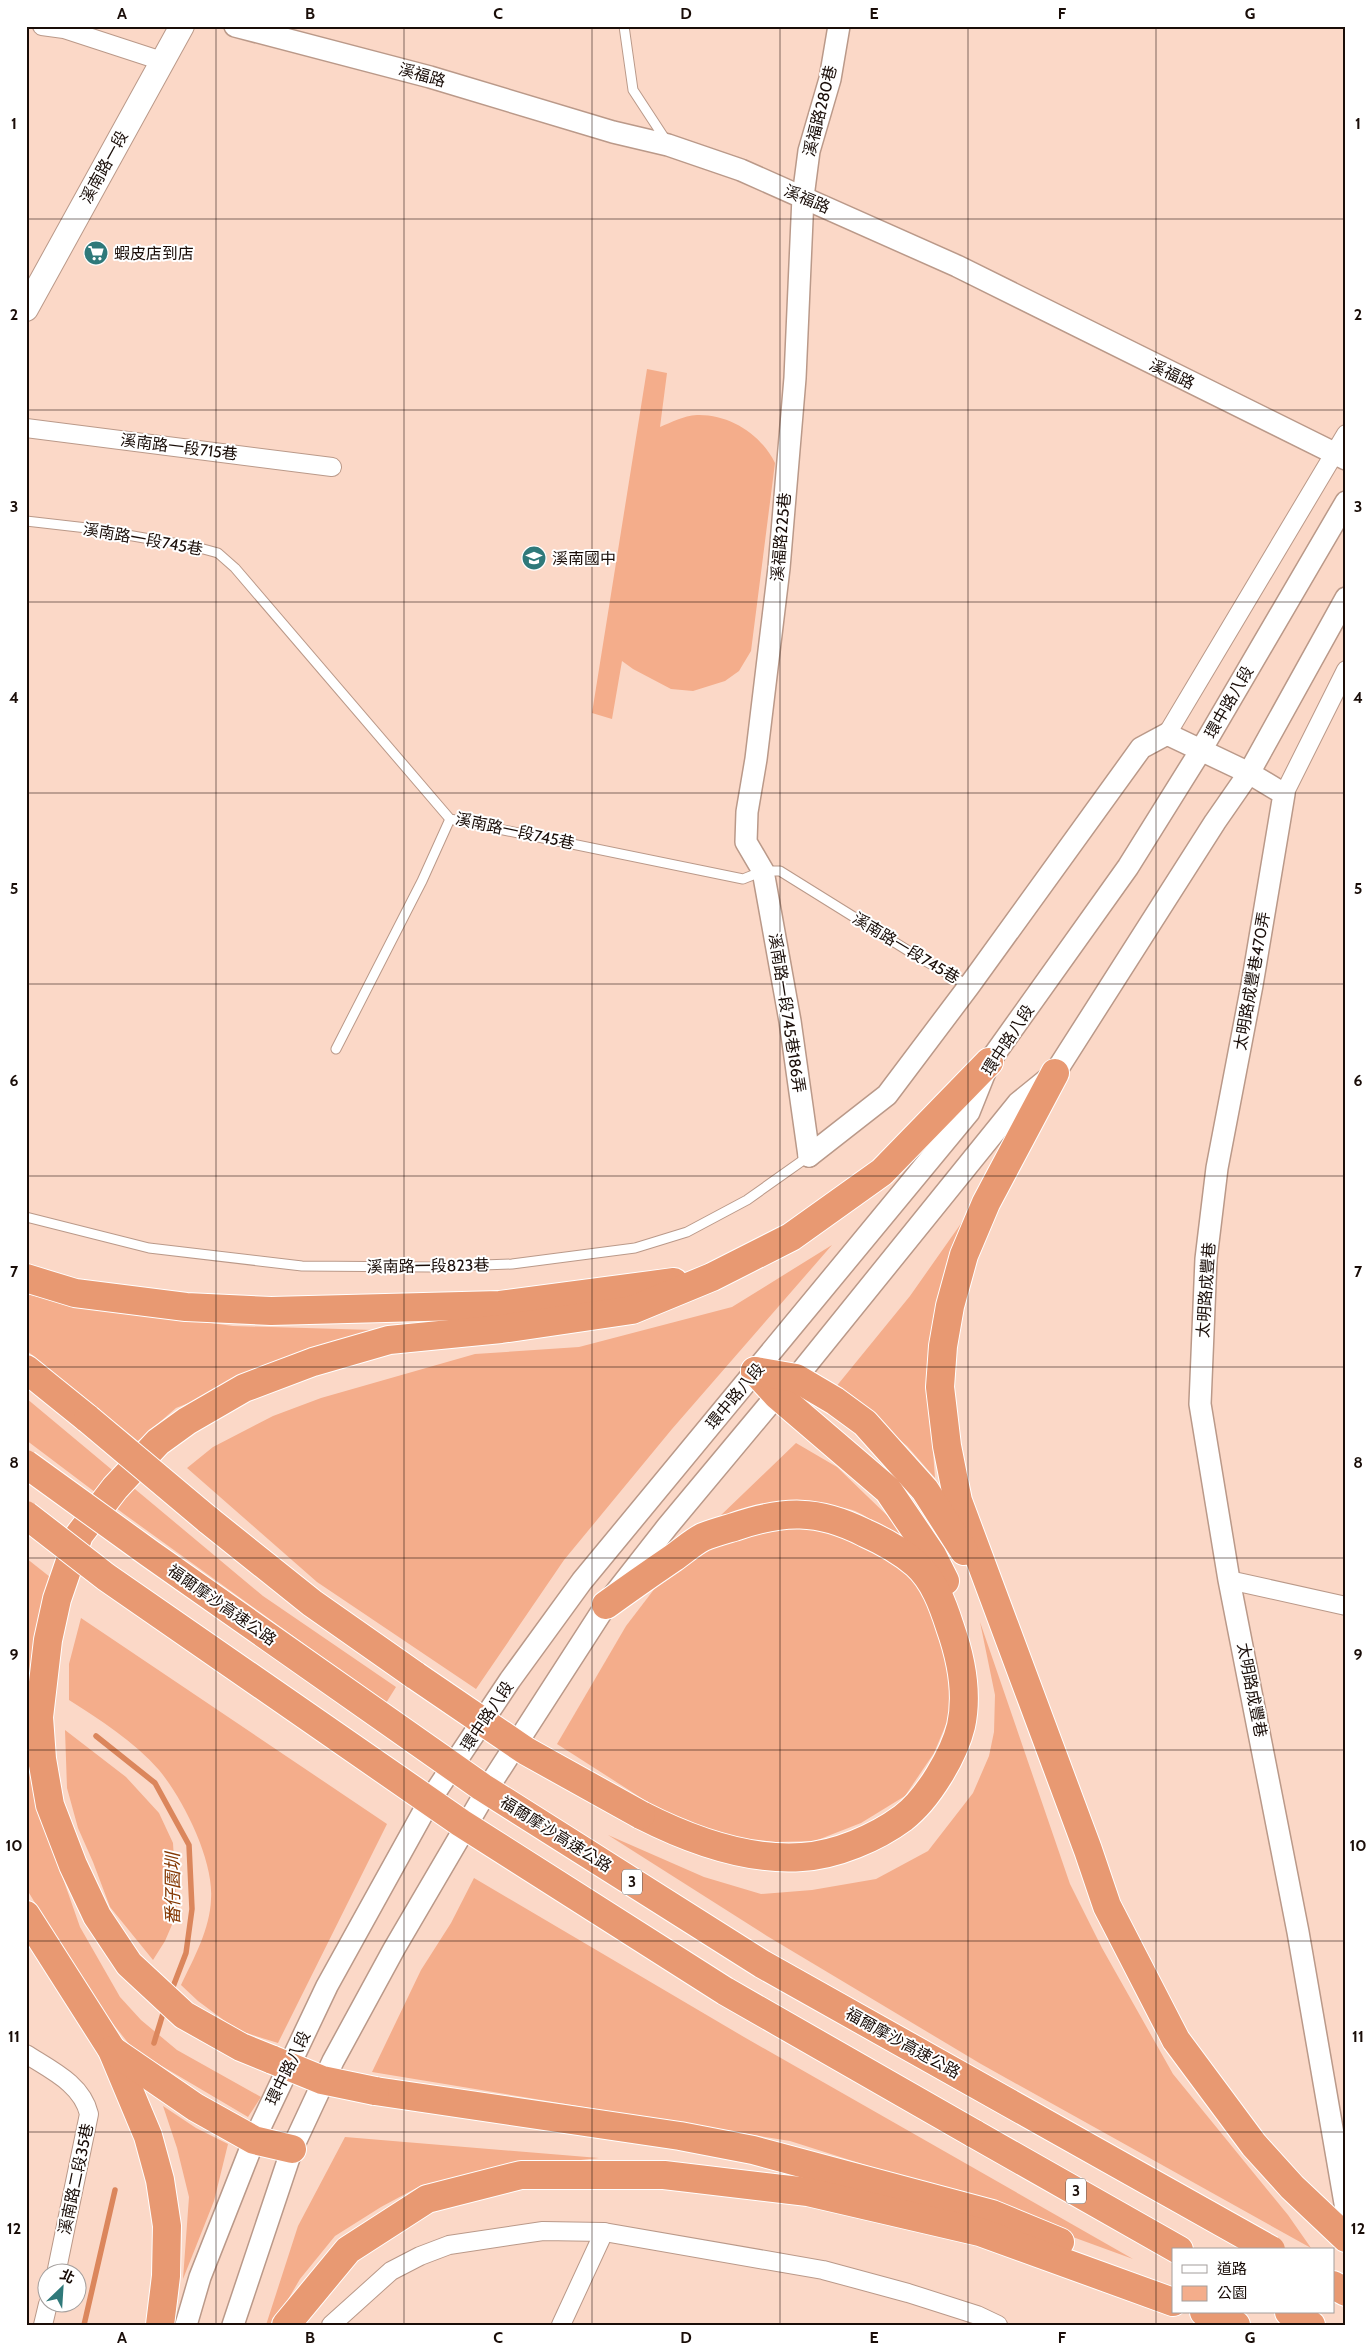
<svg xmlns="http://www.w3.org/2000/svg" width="1372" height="2351" font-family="Cabin,'Noto Sans TC',sans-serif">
	<rect width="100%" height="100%" fill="#fbd8c7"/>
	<g fill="#f4ad8b">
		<path d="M 647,369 L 667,373 L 660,427 C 672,422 683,416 697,415 C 729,414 761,434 775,463 L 751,651 L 739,671 L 725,681 L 693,691 L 671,689 L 633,669 L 622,661 L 612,719 L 592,713 Z"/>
		<path d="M 967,1215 L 930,1411 L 935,1478 L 907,1446 L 835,1388 L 910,1296 Z"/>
		<path d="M 832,1245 L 672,1429 L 564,1560 L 476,1689 L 317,1582 L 187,1468 L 213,1447 L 273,1416 L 321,1398 L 475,1354 L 579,1347 L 732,1307 Z"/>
		<path d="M 26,1294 L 64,1303 L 233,1326 L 374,1330 L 176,1408 L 138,1441 L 26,1350 Z"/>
		<path d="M 26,1398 L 263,1596 L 396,1687 L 386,1703 L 124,1514 L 26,1440 Z"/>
		<path d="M 796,1443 L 837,1467 L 896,1524 L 922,1561 C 901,1542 881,1523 855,1511 C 829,1499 749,1514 718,1518 Z"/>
		<path d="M 796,1526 L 821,1529 L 897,1559 L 927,1598 L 948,1665 L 951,1698 L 947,1722 L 934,1753 L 905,1796 L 861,1823 L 815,1841 L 776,1842 L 742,1839 L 706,1831 L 660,1810 L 557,1744 L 626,1626 L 665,1575 L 730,1536 Z"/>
		<path d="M 26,1558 L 50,1577 L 32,1681 L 26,1675 Z"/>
		<path d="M 81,1618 L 387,1824 L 278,2043 L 237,2030 L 198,2001 L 181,1985 C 194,1958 210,1929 211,1899 C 214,1860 183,1799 159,1770 C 134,1741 100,1720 69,1700 L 69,1664 Z"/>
		<path d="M 980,1622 L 1070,1884 L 1102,1948 L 1173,2074 L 1288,2215 L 1311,2248 L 981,2064 L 767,1936 L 608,1835 L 704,1877 L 761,1894 L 812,1890 L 876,1879 L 928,1851 L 973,1793 L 989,1756 L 994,1732 L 995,1695 Z"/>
		<path d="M 65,1730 L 126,1777 L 159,1813 L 173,1843 L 177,1913 L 165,1941 L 153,1960 L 110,1907 L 93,1862 L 78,1828 L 67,1788 Z"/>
		<path d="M 26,1745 L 39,1810 L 80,1927 L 120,1997 L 141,2020 L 177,2050 L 261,2097 L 248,2117 L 133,2049 L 94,2000 L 26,1888 Z"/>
		<path d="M 474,1878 L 744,2037 L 1133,2259 L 941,2189 L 790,2141 L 372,2072 L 421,1970 L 451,1923 Z"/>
		<path d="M 163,2106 L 196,2128 L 228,2144 L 214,2201 L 183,2279 L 189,2197 L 177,2148 Z"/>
		<path d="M 345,2137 L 599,2158 L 500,2169 L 422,2185 L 381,2207 L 335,2236 L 300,2279 L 273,2325 L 266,2325 L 298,2226 Z"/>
	</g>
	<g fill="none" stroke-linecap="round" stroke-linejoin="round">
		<g stroke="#db865c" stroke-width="5.5">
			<path d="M 96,1736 L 155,1783 L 189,1845 L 192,1909 L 186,1953 L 171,1992"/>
			<path d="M 154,2043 L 165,2007"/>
			<path d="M 84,2325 L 115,2190"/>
		</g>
		<defs>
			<g id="service">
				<path d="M 624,26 L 633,90 L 667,142"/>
				<path d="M 26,521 L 87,528 L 196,547 L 218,553 L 235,568 L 450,819 L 743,879 L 763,871 L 780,871 L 915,955 L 969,986"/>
				<path d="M 336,1049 L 422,881 L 450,819"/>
				<path d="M 26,1217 L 149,1248 L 302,1266 L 430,1267 L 512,1264 L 635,1248 L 687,1232 L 747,1200 L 809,1156"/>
			</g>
			<g id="minor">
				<path d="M 42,26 L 64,29 L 162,61"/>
				<path d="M 26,428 L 332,467"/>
				<path d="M 1167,734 L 1346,434"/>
				<path d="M 1284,794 L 1346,670"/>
				<path d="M 1229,1580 L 1346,1606"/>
				<path d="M 26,2054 C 51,2070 82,2084 89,2114 L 56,2274"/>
				<path d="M 43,2325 L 48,2304"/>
				<path d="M 331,2325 L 391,2271 L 420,2256 L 449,2245 L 543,2231 L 604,2232 L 823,2270 L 908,2293 L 977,2315 L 998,2325"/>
				<path d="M 561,2325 L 604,2232"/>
			</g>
			<g id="tertiary">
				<path d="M 235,26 L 430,77 L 613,132 L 668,145 L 741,170 L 957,266 L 1346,459"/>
				<path d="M 809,1156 L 887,1095 L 969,986 L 1141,748 L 1167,734 L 1249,773 L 1284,794 L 1252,985 L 1217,1168 L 1206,1259 L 1200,1404 L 1229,1580 L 1298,1932 L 1346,2209"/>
				<path d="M 809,1156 L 790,1021 L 763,871 L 746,842 L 747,812 L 756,759 L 779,568 L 795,378 L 803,197 L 809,151 L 830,79 L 839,26"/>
				<path d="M 186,2325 L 200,2277 L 254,2140 L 327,1986 L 430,1800 L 510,1680 L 582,1581 L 969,1112 L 989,1062 L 1128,867 L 1201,750 L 1346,502"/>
				<path d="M 233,2325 L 292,2149 L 333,2061 L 394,1949 L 493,1780 L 606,1605 L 667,1527 L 777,1395 L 796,1378 L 1018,1103 L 1055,1073 L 1215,822 L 1249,773 L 1346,598"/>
			</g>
			<path id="secondary" d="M 26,309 L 182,26"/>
			<g id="motorway">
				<path d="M 1055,1073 L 986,1203 L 964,1255 L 950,1306 L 943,1346 L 940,1387 L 947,1446 L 958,1501 L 1088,1850 L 1107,1906 L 1176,2040 L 1254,2145 L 1292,2187 L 1346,2238"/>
				<path d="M 26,1278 L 75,1293 L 186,1307 L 271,1311 L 500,1305 L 674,1282"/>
				<path d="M 26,1369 L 88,1419"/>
				<path d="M 755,1371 L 777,1395 L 888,1490 L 932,1555 L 945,1581"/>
				<path d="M 755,1371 L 796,1378 L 835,1401 L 865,1423 L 925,1490 L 964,1551"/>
				<path d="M 207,1519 L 312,1603 L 416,1676"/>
				<path d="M 606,1605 C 628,1589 651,1573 673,1558 C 683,1551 693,1542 703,1537 C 713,1533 724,1530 734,1527 C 783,1510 818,1509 865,1533 C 883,1541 901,1551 916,1564 C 934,1580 943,1605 950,1627 C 961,1658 968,1694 961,1726 C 954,1755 928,1799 903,1818 C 876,1838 836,1855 802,1857 C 746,1861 690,1840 641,1815"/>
				<path d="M 26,1915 L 112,2050 L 148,2136 L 160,2180 L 167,2226 L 166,2276 L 160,2325"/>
				<path d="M 112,2050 L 195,2107 L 254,2140 L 292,2149"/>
				<path d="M 273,2060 L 241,2047 L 184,2015 L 129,1964 L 97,1916 L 73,1865 L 50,1805 L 42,1759 L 39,1717 L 48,1640 L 57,1599 L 79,1535 L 115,1488 L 158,1442 L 187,1421 L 244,1388 L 313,1362 L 389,1340 L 501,1329 L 632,1310 L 712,1277 L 791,1237 L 882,1172 L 989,1062"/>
				<path d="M 375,2091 L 680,2136 L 753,2150 L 992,2214 L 1060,2242"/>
				<path d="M 973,2133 L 1179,2250"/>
				<path d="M 1333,2285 L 1346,2292"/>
				<path d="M 1204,2312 L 1236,2325"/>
				<path d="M 1289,2312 L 1311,2325"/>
				<path d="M 286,2325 L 348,2250 L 427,2199 L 521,2175 L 664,2175 L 808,2192 L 980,2232 L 1173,2302"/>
			</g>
		</defs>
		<use href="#service" stroke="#ba9989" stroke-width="11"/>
		<use href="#minor" stroke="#ba9989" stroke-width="20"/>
		<use href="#tertiary" stroke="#ba9989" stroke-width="24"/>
		<use href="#secondary" stroke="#ba9989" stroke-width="26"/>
		<use href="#motorway" stroke="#fff" stroke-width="30"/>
		<use href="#service" stroke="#fff" stroke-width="9"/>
		<use href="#minor" stroke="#fff" stroke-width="18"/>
		<use href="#tertiary" stroke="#fff" stroke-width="21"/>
		<use href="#secondary" stroke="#fff" stroke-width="24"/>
		<use href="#motorway" stroke="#e89972" stroke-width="28"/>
		<defs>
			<g id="motorway-bridge">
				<path d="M 88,1419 L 207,1519"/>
				<path d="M 26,1464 L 149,1553 L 482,1787 L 762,1964 L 1271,2250"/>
				<path d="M 26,1515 L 106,1577 L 461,1823 L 725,1991 L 973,2133"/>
				<path d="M 416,1676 L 526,1751 L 641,1815"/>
				<path d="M 273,2060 L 322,2080 L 375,2091"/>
			</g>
		</defs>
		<use href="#motorway-bridge" stroke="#fff" stroke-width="30" stroke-linecap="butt"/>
		<use href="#motorway-bridge" stroke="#e89972" stroke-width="28"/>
	</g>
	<path fill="none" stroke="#190d08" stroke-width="1" stroke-opacity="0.55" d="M 216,26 L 216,2325M 404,26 L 404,2325M 592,26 L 592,2325M 780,26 L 780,2325M 968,26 L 968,2325M 1156,26 L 1156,2325M 26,219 L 1346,219M 26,410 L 1346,410M 26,602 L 1346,602M 26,793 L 1346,793M 26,984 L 1346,984M 26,1176 L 1346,1176M 26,1367 L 1346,1367M 26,1558 L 1346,1558M 26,1750 L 1346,1750M 26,1941 L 1346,1941M 26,2132 L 1346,2132"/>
	<defs>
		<symbol id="supermarket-disc" viewBox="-11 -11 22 22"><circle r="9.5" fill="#2f797a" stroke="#fff"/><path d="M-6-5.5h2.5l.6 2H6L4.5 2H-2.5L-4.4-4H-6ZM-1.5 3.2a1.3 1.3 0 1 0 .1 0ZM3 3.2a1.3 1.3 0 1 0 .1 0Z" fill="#fff"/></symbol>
		<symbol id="school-disc" viewBox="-11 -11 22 22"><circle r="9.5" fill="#2f797a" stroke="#fff"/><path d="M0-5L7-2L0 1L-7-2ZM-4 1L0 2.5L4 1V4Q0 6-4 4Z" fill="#fff"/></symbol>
	</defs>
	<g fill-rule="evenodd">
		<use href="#supermarket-disc" x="82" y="239" width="28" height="28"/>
		<use href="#school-disc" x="520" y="544" width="28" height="28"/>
	</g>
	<g text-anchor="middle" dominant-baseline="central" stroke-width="4" stroke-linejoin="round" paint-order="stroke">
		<g fill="#fff" stroke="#5e5652" stroke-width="1">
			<rect x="622" y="1869.5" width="20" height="25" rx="4"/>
			<rect x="1066" y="2178.5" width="20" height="25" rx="4"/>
		</g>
		<g font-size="15" font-weight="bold" fill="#190d08">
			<text x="632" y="1882">3</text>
			<text x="1076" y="2191">3</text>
		</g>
		<g font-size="16" fill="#190d08" stroke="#fff">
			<text transform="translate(422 75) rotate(16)">溪福路</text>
			<text transform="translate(820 111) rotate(-76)">溪福路280巷</text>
			<text transform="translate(104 167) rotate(-61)">溪南路一段</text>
			<text transform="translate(807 199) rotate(23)">溪福路</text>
			<text transform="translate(1172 374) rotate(26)">溪福路</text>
			<text transform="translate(179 447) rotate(7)">溪南路一段715巷</text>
			<text transform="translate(781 537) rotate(-85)">溪福路225巷</text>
			<text transform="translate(143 539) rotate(10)">溪南路一段745巷</text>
			<text transform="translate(1229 702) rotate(-60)">環中路八段</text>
			<text transform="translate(515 831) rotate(12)">溪南路一段745巷</text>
			<text transform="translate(906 948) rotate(31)">溪南路一段745巷</text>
			<text transform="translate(1252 981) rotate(-80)">太明路成豐巷470弄</text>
			<text transform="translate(787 1013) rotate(81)">溪南路一段745巷186弄</text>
			<text transform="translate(1008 1040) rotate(-57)">環中路八段</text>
			<text transform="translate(428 1266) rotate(-1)">溪南路一段823巷</text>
			<text transform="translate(1206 1290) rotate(-86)">太明路成豐巷</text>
			<text transform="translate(735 1396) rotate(-50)">環中路八段</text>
			<text transform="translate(222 1605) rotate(35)">福爾摩沙高速公路</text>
			<text transform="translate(1252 1690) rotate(79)">太明路成豐巷</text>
			<text transform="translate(487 1716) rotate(-56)">環中路八段</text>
			<text transform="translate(556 1834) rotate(32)">福爾摩沙高速公路</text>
			<text transform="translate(903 2043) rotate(29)">福爾摩沙高速公路</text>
			<text transform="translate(288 2068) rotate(-64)">環中路八段</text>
			<text transform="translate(76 2179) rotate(-78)">溪南路二段35巷</text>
		</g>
		<g font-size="16" fill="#190d08" stroke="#fff" text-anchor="start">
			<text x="114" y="253">蝦皮店到店</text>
			<text x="552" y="558">溪南國中</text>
		</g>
		<g font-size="18" font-style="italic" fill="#843803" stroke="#fff">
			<text transform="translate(173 1889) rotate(-90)">番仔園圳</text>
		</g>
	</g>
	<rect width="1372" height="2351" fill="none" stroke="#ffffff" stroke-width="55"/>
	<rect x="1172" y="2248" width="162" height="65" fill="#ffffff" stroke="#a39e9c"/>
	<rect x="1182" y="2265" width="25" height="8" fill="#ffffff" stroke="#a39e9c"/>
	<text x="1217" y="2274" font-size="15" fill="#190d08">道路</text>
	<rect x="1182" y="2286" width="25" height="15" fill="#f4ad8b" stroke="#a39e9c"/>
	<text x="1217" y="2298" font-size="15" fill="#190d08">公園</text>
	<g transform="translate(62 2288) rotate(25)"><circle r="24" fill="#ffffff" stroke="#a39e9c"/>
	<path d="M0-4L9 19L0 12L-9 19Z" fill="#2f797a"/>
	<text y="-8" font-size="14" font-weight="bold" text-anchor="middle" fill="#190d08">北</text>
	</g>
	<rect x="28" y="28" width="1316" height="2296" fill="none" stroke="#190d08" stroke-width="2"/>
	<g font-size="16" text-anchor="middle" font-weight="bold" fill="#190d08">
		<text x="122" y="19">A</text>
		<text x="310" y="19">B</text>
		<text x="498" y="19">C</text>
		<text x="686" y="19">D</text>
		<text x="874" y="19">E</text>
		<text x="1062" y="19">F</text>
		<text x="1250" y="19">G</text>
		<text x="14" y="129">1</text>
		<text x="1358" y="129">1</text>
		<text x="14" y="320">2</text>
		<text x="1358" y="320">2</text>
		<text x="14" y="512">3</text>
		<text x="1358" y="512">3</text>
		<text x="14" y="703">4</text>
		<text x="1358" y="703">4</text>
		<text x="14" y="894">5</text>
		<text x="1358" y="894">5</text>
		<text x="14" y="1086">6</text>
		<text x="1358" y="1086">6</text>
		<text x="14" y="1277">7</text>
		<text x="1358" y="1277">7</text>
		<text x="14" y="1468">8</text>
		<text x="1358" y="1468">8</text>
		<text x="14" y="1660">9</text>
		<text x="1358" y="1660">9</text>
		<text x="14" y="1851">10</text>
		<text x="1358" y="1851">10</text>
		<text x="14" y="2042">11</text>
		<text x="1358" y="2042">11</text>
		<text x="14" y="2234">12</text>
		<text x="1358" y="2234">12</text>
		<text x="122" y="2343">A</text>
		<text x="310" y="2343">B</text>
		<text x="498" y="2343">C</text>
		<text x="686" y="2343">D</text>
		<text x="874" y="2343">E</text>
		<text x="1062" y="2343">F</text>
		<text x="1250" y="2343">G</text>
	</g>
</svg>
